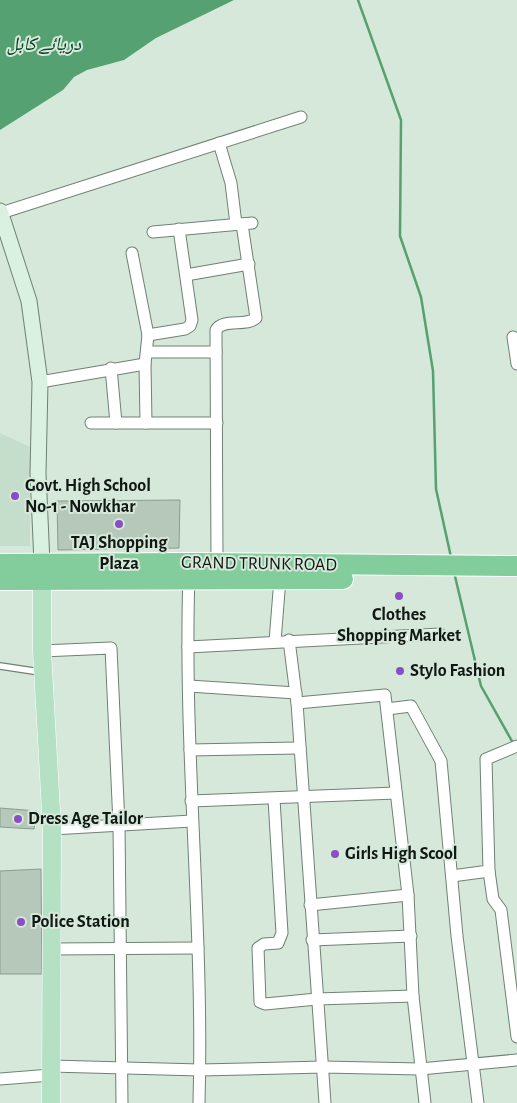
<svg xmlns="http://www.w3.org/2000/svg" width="517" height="1103" font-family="'Alegreya Sans','Noto Naskh Arabic',sans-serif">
	<rect width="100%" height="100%" fill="#d5e8da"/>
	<path fill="#c4decb" d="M 0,433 L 30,447 L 30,546 L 0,546 Z"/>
	<path fill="#56a171" d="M 0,0 L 234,0 L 156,38 L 124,60 L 87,70 L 74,77 L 63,90 L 0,130 Z"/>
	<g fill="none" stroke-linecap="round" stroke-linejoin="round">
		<g stroke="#56a171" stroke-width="2.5">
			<path d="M 358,0 L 401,120 L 400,236 L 421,297 L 433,371 L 436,489 L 451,557"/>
			<path d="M 454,572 L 481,686 L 513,743"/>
		</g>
	</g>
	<g fill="#b5c8ba" stroke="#8a9d8f">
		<path d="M 180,500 L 179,548 L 58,550 L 57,501 Z"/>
		<path d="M 0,808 L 37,811 L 34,829 L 0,827 Z"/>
		<path d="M 41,869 L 42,974 L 0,974 L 0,871 Z"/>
	</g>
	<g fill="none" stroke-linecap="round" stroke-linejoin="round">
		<defs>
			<path id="lane" d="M 0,666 L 40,672"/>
			<g id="street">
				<path d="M 219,143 L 231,183 L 236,224"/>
				<path d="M 1,213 L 301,117"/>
				<path d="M 153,232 L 252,223"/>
				<path d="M 132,253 L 148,335 L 145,364 L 146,423"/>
				<path d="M 186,275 L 249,264"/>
				<path d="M 148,335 L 185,329 L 190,326 L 192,320 L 179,229"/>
				<path d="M 513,337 L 517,364"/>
				<path d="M 147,352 L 216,352"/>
				<path d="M 111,368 L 116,423"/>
				<path d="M 40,382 L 145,364"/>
				<path d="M 91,423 L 217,423"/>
				<path d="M 217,563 L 216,330 C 223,318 246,327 256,318 L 242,224"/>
				<path d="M 189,574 C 183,751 204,927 199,1103"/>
				<path d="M 289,640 L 297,703 L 325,1103"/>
				<path d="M 275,641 L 280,579"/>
				<path d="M 188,647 L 440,634"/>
				<path d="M 42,651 L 111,648 L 119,824 L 122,1103"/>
				<path d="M 189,686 L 296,693"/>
				<path d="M 297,703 L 385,695 L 408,895 L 413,996 L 425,1103"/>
				<path d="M 387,709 L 411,706 L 441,761 L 457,936 L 478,1103"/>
				<path d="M 190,750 L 300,748"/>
				<path d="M 274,799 L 282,933 L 278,943 L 264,944 L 258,948 L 260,1002 L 265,1004 L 317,999 L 413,996"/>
				<path d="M 191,801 L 396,793"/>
				<path d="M 52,829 L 192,821"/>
				<path d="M 489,871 L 493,899 L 501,910 L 517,1037"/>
				<path d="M 452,876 L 489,871 L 486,759 L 517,746"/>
				<path d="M 310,905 L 408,895"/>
				<path d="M 312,940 L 411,936"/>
				<path d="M 52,949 L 198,948"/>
				<path d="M 51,1066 L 200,1070 L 323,1067 L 420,1069 L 517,1060"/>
				<path d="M 0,1079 L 51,1075"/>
			</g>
			<path id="secondary" d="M 0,211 L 29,301 L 40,382 L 38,473 L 42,563"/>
			<path id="primary" d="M 42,566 L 42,651 L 52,829 L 51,1103"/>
			<g id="highway">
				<path d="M 0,564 L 189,563 L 517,566"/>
				<path d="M 0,580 L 343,579"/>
			</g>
		</defs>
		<use href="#lane" stroke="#6f8174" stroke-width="8"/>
		<use href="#street" stroke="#6f8174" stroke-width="13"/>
		<use href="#secondary" stroke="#6f8174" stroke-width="17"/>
		<use href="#primary" stroke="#fff" stroke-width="19"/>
		<use href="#highway" stroke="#fff" stroke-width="22"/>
		<use href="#lane" stroke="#fff" stroke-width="5.5"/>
		<use href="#street" stroke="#fff" stroke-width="11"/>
		<use href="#secondary" stroke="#daf0e1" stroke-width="15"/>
		<use href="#primary" stroke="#b4e1c3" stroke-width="18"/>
		<use href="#highway" stroke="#82cd9b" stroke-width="20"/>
	</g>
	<g fill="#894ec4" stroke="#d5e8da" stroke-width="2">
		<circle cx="15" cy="496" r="5"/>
		<circle cx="119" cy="524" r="5"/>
		<circle cx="399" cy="596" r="5"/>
		<circle cx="400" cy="671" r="5"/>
		<circle cx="18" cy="819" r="5"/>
		<circle cx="335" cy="854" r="5"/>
		<circle cx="21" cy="922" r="5"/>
	</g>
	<g text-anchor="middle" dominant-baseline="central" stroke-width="4" stroke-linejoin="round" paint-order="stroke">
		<g font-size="18" font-weight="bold" fill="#111813" stroke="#d5e8da" text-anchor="start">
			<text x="25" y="486">Govt. High School<tspan x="25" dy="21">No-1 - Nowkhar</tspan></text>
			<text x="119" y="543" text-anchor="middle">TAJ Shopping<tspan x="119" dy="21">Plaza</tspan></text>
			<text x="399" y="615" text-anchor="middle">Clothes<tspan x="399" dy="21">Shopping Market</tspan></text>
			<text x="410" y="671">Stylo Fashion</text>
			<text x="28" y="819">Dress Age Tailor</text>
			<text x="345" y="854">Girls High Scool</text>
			<text x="31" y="922">Police Station</text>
		</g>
		<g font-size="18" fill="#111813" stroke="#d5e8da">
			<text transform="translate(259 564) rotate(1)">GRAND TRUNK ROAD</text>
		</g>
		<g font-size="19" font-style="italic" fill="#014020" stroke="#d5e8da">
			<text x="44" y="44">دریائے کابل</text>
		</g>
	</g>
</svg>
